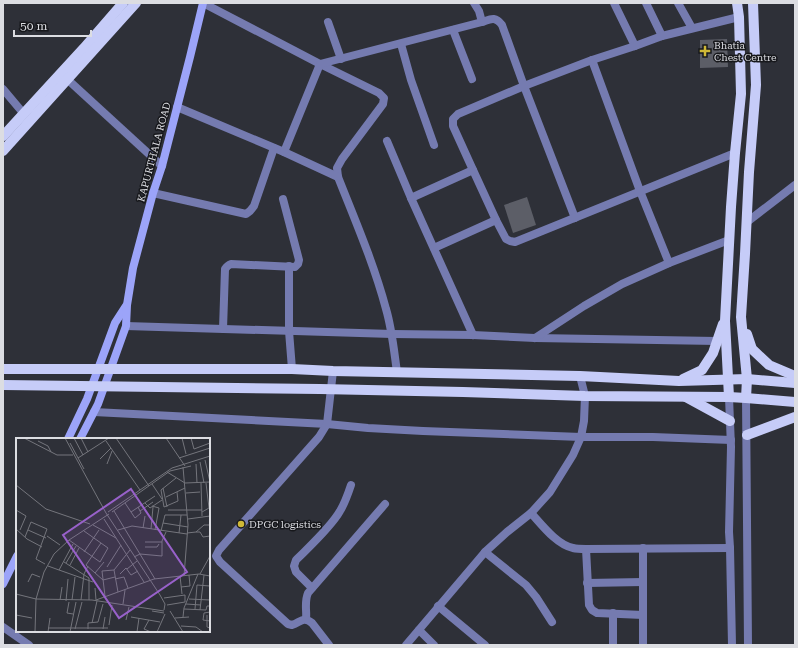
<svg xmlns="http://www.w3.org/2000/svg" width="798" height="648" font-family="'Roboto Serif',serif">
	<rect width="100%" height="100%" fill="#2e3038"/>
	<g fill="#5c5e67">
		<path d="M 727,39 L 728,67 L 700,68 L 700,40 Z"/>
		<path d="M 527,197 L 536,225 L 513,233 L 504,205 Z"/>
	</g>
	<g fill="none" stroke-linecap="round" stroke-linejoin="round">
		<g stroke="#757bb0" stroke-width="8">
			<path d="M 203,3 L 320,64 L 379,93 L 384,98 L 383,104 L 342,159 L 337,168 L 338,177 C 355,220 374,264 386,309 C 392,329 394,351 397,372"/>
			<path d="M 474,3 L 479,11 L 482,22"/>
			<path d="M 614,3 L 635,46"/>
			<path d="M 646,3 L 662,36"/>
			<path d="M 678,3 L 692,28"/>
			<path d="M 328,22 L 341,59"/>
			<path d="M 453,30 L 472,79"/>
			<path d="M 401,44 L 411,80 L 434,145"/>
			<path d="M 592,60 L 640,191 L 669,263"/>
			<path d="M 67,79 L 162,166"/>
			<path d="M 3,89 L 24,114"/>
			<path d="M 177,107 L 284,152 L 338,177"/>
			<path d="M 387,141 L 411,198 L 473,335"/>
			<path d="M 284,152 L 320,64 L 482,22 C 491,19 495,16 502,25 L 524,86 L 575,218"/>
			<path d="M 735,153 L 515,242 L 510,241 L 506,239 L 496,220 L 473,170 L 453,126 L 453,119 L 458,114 L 524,86 L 592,60 L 635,46 L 662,36 L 739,17"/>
			<path d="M 153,193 L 246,214 L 250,211 L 254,206 L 274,148"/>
			<path d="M 411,198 L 473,170"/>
			<path d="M 434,248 L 496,220"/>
			<path d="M 289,266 L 289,331 L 292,369"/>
			<path d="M 126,326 L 392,334 L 473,335 L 535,338 L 717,341"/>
			<path d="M 223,329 L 225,269 C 227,266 228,265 231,264 L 295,267 L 298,264 L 299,260 L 283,199"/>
			<path d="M 535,338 L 584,306 L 622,284 L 669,263 L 729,240"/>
			<path d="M 94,412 L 327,424 L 368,428 L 423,431 L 581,437 L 653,437 L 731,440"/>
			<path d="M 531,513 C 542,525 557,545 573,548 C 577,549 582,549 586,549"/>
			<path d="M 485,552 L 526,585 L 536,597 L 552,622"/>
			<path d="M 587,583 L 643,582"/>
			<path d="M 312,588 L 296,572 L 294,566 L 296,560 C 310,546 331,527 340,511 C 345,503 348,494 351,485"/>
			<path d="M 438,606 L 485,645"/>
			<path d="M 643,615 L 597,613 L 592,610 L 589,605 L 586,549 L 730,548"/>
			<path d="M 306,619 C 307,611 304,602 308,593 L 385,504"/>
			<path d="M 3,627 L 29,645"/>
			<path d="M 419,630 L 434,645"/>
			<path d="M 329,645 L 312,623 C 303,616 301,622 292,625 L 288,624 L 220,562 L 216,556 L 219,550 L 319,437 L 327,424 L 333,371"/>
			<path d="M 406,645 L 485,552 L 507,532 L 531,513 L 550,492 L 573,455 L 581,437 L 584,421 L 585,396 L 580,376"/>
			<path d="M 613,645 L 613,613"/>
			<path d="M 643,645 L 643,548"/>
		</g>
		<g stroke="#757bb0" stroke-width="8">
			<path d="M 747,222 L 795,185"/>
			<path d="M 729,397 L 731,447 L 729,532 L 730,548 L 732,645"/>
			<path d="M 746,398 L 748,645"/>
		</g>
		<g stroke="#9ca4f9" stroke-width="8">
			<path d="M 68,439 L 87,399 L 115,323 L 126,306"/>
			<path d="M 80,439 L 98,404 L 126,326 L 127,305 L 133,268 L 153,193 L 162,166 L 190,57 L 203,3"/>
			<path d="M 3,584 L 17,556"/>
		</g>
		<g stroke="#c6ccf8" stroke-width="10">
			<path d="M 3,136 L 84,48 L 123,3"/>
			<path d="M 3,151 L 136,3"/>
			<path d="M 747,334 L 752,349 L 769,365 L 795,376"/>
			<path d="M 3,369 L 292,369 L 333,371 L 580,376 L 679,381 L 747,379 L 795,383"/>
			<path d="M 683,379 L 702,370 L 713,353 L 723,324"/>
			<path d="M 3,385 L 320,389 L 463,392 L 585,396 L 729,397 L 746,398 L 795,402"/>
			<path d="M 686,397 L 730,421"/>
			<path d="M 729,397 L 725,321 L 731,207 L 735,153 L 741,94 L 739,17 L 737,3"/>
			<path d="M 746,398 L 747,379 L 741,317 L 745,254 L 749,172 L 756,85 L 753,3"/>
			<path d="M 747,435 L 795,417"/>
		</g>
	</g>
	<g fill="#cfb837" stroke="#17181c" stroke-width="1.5">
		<path d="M703 45h4v4h4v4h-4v4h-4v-4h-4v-4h4z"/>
		<circle cx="241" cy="524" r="4"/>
	</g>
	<g text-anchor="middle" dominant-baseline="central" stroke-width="3" stroke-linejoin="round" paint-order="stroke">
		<g font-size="10" fill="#dcdde2" stroke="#17181c" text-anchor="start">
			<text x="714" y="45">Bhatia<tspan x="714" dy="12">Chest Centre</tspan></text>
			<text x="249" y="524">DPGC logistics</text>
		</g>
		<g font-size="10" fill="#dcdde2" stroke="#17181c">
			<text transform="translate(154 152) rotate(-75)">KAPURTHALA ROAD</text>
		</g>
	</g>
	<g transform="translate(16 438)">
		<rect width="194" height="194" fill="#2e3038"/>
		<path fill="none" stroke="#74757c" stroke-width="1" d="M 8,0 L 41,17 L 57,17M 49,0 L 90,75 L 144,157 L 149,166 L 148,172M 58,0 L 67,17M 65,0 L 72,14M 100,0 L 133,48M 150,0 L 169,28M 166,0 L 170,16M 175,0 L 178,11 L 194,5M 22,3 L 32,8 L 35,14M 90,3 L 124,52M 54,5 L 68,31M 62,20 L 93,0M 163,20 L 194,10M 84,21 L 95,10M 189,22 L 194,44M 184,24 L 188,45M 91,26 L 96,13M 180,26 L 181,45M 167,29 L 172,87 L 168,138M 151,34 L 169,45 L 194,44M 160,40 L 145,52 L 148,69 L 162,63 L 161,54M 185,45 L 186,78M 136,46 L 146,61M 0,47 L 30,71 L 74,86M 147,50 L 151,69M 170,55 L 184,54M 150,59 L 169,50M 109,65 L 119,80 L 125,75 L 122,69M 129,65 L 134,70 L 146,62M 136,68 L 143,70 L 139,92M 0,72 L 10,78 L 4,92M 152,72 L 186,72M 98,73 L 139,141M 124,73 L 137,64M 92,74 L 156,30 L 194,18M 96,74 L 154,33 L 175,28M 115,74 L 139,58M 186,74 L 193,70 L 190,45M 93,76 L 53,102 L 38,116 L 28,134 L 20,161 L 76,162 L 148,173M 88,81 L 128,144M 172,81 L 194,78M 147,85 L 172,89M 77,87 L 100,100M 127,90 L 129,78M 0,91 L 11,101 L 26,109M 135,91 L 137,69M 12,92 L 30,100M 102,92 L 116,88 L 171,96M 145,93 L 149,77 L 171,77M 180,94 L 184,94 L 187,99 L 194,98M 163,95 L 165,77M 171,95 L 180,94 L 188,87 L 194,87M 31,98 L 44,107M 9,99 L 15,84 L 31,91 L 20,121 L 29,126M 53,102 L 84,124 L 92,110 L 68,93M 129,104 L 146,104M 85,105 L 70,127 L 87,142 L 99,139M 129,109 L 141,109 L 143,106M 68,114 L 83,92M 118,119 L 124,116 L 146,118 L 146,103 L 150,94M 48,124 L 73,140 L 73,162M 50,125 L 60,108M 54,127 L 63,110M 32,128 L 43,132 L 57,106M 91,129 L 105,107M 111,131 L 121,123M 43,132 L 77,144M 98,132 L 102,154M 79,135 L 88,124M 104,136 L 110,130 L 115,137 L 122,133M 184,136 L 194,118M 164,138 L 166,156M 99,141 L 108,139 L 112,150M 12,144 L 16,136 L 24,139M 181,147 L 194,148M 165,149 L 174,148 L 173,137M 79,150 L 80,162M 0,156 L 20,161 L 19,194M 89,158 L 86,133 L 98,132 L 114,112M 148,160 L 169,157 L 169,164 L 151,167M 173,161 L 194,162M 44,162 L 46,149M 56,162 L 59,139M 65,162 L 68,136 L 72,128M 80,162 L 138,141 L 183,136 L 194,138M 50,163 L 52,141M 53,164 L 51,175 L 57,176M 107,166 L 109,152M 170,166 L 185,167M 168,171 L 190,172 L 191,168 L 194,168M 179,171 L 181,147M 184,172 L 188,137M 136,173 L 148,175M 154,173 L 167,194M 194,174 L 188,175 L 187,182 L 194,183M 0,177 L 16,180M 191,177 L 191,189 L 194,190M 115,179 L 144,184M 167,179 L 168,170 L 182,136M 159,180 L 173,179M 110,182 L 113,169M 133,182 L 128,191 L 135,194M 76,185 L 81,163M 93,187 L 96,167M 165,188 L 180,189 L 187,194M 32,190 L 92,190M 59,191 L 66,164M 72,191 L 72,185 L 82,184 L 87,166M 87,191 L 89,179M 32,194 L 34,180M 54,194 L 60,164M 121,194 L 123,180M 141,194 L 149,176"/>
		<path fill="#9861ca" fill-opacity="0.15" stroke="#9861ca" stroke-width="2" d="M 115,51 L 171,134 L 103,180 L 47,97 Z"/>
		<rect width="194" height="194" fill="none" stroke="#dcdde2" stroke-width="2"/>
	</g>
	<rect width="798" height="648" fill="none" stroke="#dcdde2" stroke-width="8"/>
	<path d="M14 30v6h77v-6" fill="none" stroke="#dcdde2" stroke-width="2"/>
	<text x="20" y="30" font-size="12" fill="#dcdde2" stroke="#17181c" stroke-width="3" paint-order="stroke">50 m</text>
</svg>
